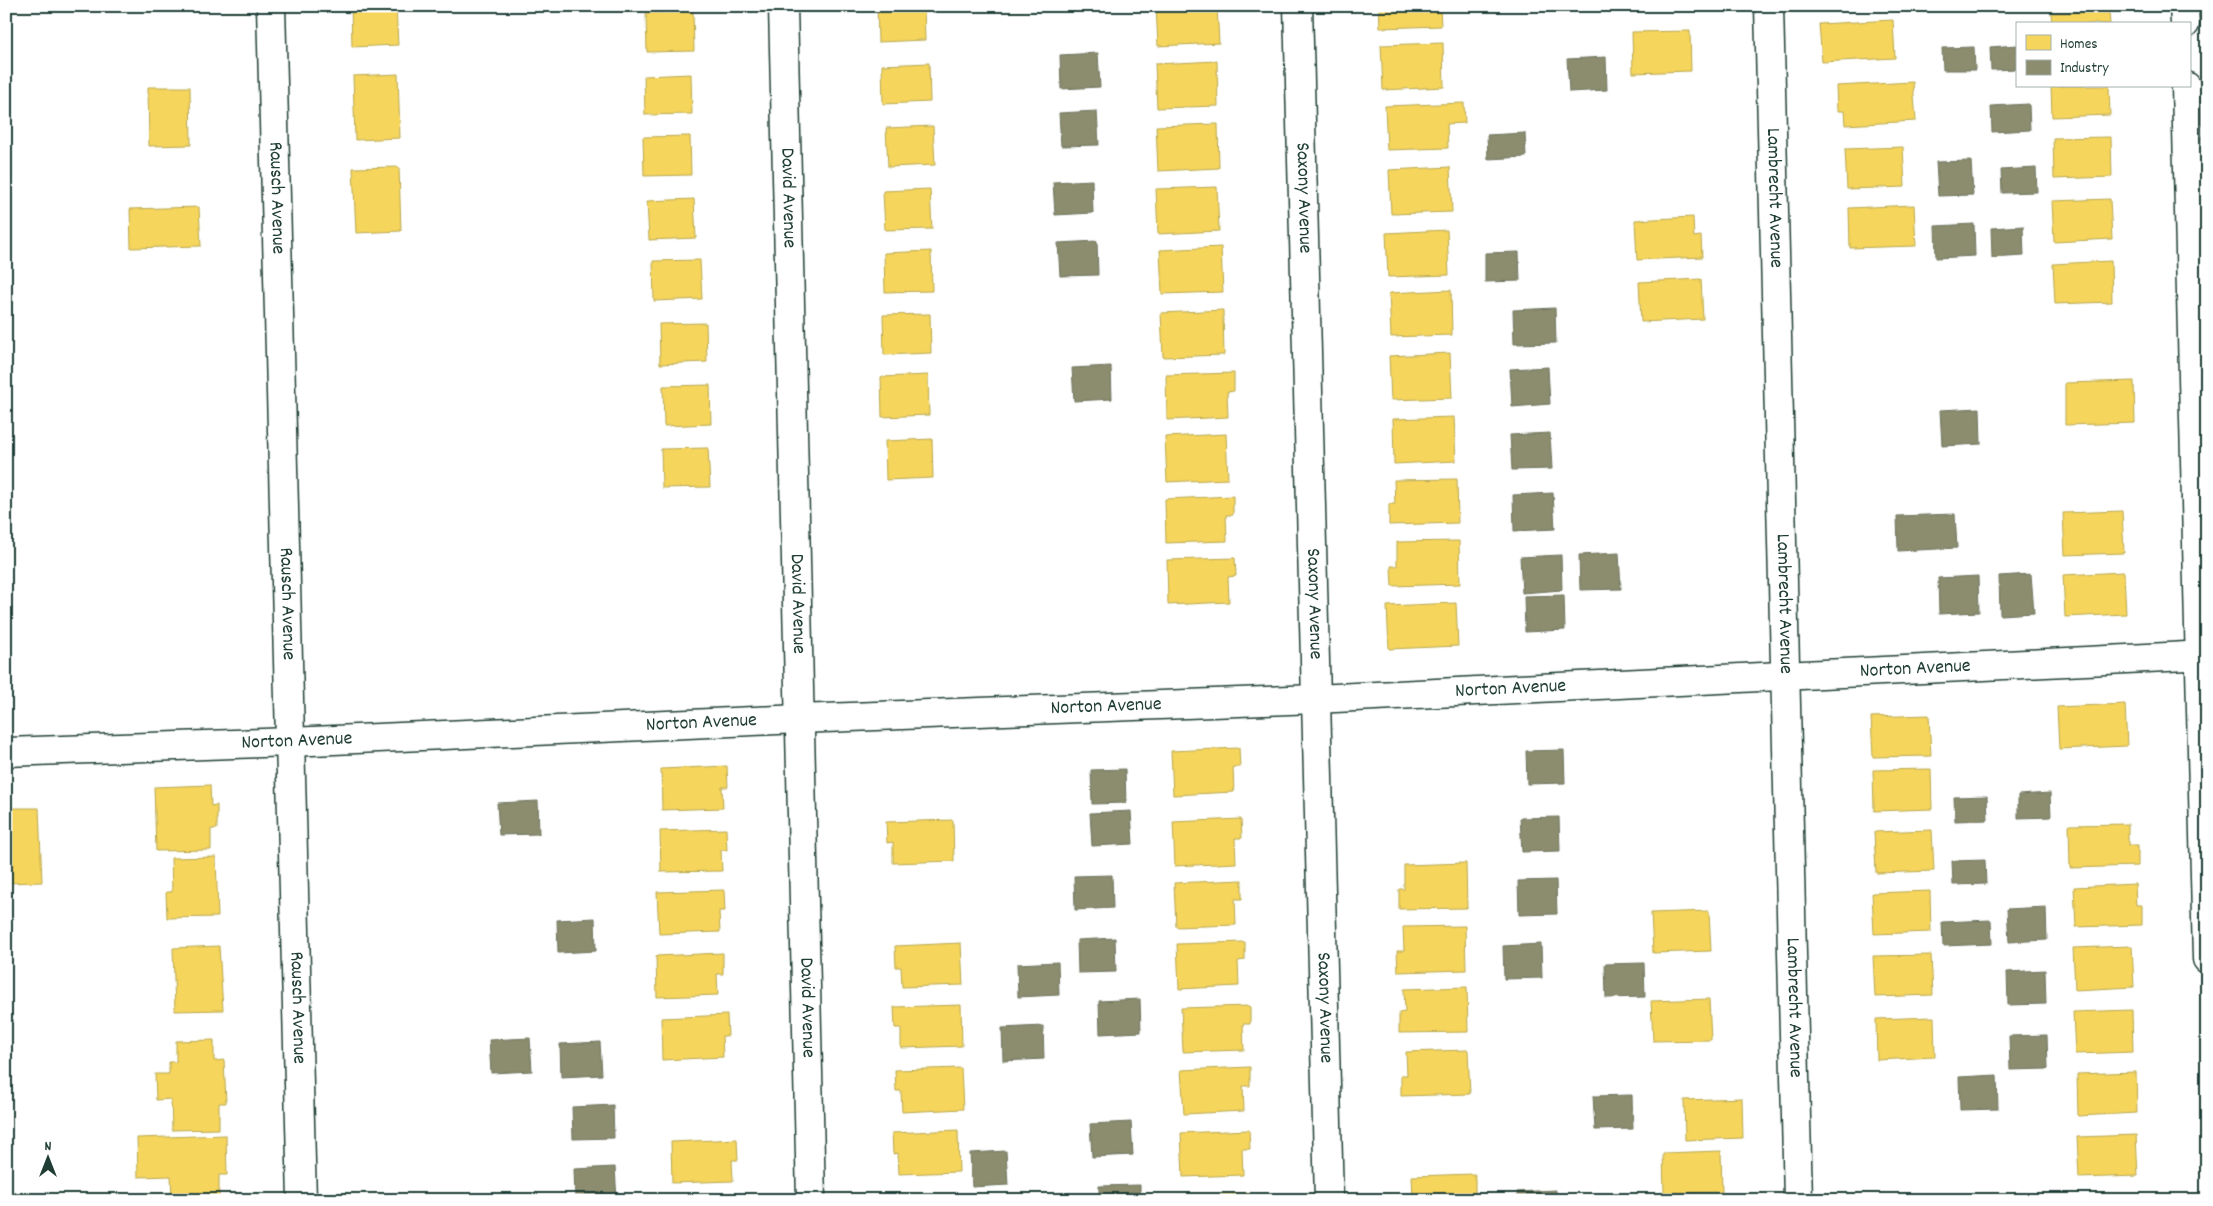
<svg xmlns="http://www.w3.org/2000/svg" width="2213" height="1206" font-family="Dekko,sans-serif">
	<rect width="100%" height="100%" fill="#fff"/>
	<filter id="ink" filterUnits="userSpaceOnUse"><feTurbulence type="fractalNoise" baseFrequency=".02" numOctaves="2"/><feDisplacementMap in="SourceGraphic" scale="10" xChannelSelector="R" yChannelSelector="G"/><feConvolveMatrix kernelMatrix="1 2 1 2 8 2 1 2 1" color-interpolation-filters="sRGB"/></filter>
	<g filter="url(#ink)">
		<g fill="#f6d55c" stroke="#b6a750">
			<path d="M 351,6 L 396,6 L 398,45 L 352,47 Z"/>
			<path d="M 877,6 L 924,6 L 925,40 L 878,42 Z"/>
			<path d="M 1156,6 L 1217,6 L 1219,43 L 1158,46 Z"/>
			<path d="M 1379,6 L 1440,6 L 1441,26 L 1380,28 Z"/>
			<path d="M 693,11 L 694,51 L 647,52 L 646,13 Z"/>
			<path d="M 2109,11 L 2110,24 L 2052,24 L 2051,13 Z"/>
			<path d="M 1893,20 L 1895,58 L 1822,62 L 1819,24 Z"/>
			<path d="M 1690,31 L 1691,71 L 1633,73 L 1632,32 Z"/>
			<path d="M 1443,43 L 1444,87 L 1383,90 L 1381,45 Z"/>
			<path d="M 1217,61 L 1218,106 L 1157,108 L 1155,64 Z"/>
			<path d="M 929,63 L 930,102 L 883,104 L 882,65 Z"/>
			<path d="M 398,74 L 400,138 L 355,140 L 353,76 Z"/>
			<path d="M 691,74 L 692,114 L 645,115 L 644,76 Z"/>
			<path d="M 1913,82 L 1916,121 L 1845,125 L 1844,111 L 1837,111 L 1836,86 Z"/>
			<path d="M 2051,86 L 2109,86 L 2110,115 L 2052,117 Z"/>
			<path d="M 148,87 L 190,87 L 191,145 L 149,146 Z"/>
			<path d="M 1464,103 L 1465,123 L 1447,124 L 1448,148 L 1387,150 L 1385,106 Z"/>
			<path d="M 1218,124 L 1219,168 L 1158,171 L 1156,126 Z"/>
			<path d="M 933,126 L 935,165 L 888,167 L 886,128 Z"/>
			<path d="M 690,136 L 691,175 L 644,176 L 643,137 Z"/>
			<path d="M 2111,137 L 2112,177 L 2054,179 L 2053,138 Z"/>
			<path d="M 1903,147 L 1905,187 L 1847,189 L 1845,149 Z"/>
			<path d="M 399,167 L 401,231 L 356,233 L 353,168 Z"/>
			<path d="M 1450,167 L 1452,212 L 1391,214 L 1389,170 Z"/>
			<path d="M 1217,187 L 1219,231 L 1158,234 L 1156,189 Z"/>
			<path d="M 930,189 L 932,229 L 885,230 L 883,191 Z"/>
			<path d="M 694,199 L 696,238 L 649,240 L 647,201 Z"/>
			<path d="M 2110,199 L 2112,239 L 2054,242 L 2052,201 Z"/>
			<path d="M 1914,205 L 1916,246 L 1850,248 L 1849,208 Z"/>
			<path d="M 199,207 L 201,246 L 131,248 L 130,209 Z"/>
			<path d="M 1693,217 L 1694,237 L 1701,236 L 1702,257 L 1637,260 L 1635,220 Z"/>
			<path d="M 1447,230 L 1449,275 L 1388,277 L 1386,233 Z"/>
			<path d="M 1221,247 L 1223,292 L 1162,294 L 1160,250 Z"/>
			<path d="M 931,251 L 932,291 L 885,292 L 884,253 Z"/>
			<path d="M 700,260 L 702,299 L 654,301 L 653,261 Z"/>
			<path d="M 2111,261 L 2112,302 L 2055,304 L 2053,264 Z"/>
			<path d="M 1701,279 L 1703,319 L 1641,322 L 1639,282 Z"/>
			<path d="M 1451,290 L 1452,335 L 1391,337 L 1389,293 Z"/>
			<path d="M 1223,310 L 1224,355 L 1163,357 L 1161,313 Z"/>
			<path d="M 930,314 L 931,353 L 884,355 L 883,315 Z"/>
			<path d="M 706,323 L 707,362 L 660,364 L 659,324 Z"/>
			<path d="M 1450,353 L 1452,398 L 1391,400 L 1389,356 Z"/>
			<path d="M 1234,373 L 1234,391 L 1227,392 L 1228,417 L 1167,420 L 1166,375 Z"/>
			<path d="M 928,375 L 929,415 L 882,417 L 881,377 Z"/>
			<path d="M 2134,381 L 2135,423 L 2065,425 L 2065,383 Z"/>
			<path d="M 710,385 L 711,424 L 664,426 L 663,386 Z"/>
			<path d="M 1454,417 L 1456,461 L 1394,464 L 1393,419 Z"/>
			<path d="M 1226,434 L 1228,479 L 1167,482 L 1165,437 Z"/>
			<path d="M 932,439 L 933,478 L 886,480 L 885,441 Z"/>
			<path d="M 708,448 L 710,487 L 662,488 L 661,449 Z"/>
			<path d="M 1457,479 L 1458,523 L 1389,525 L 1389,504 L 1395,504 L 1394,480 Z"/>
			<path d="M 1233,496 L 1233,515 L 1226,515 L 1227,541 L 1166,543 L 1165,499 Z"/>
			<path d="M 2122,511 L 2124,553 L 2065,555 L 2063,513 Z"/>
			<path d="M 1459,541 L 1460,584 L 1392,586 L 1391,566 L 1397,566 L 1397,542 Z"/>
			<path d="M 1235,558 L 1236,576 L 1228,577 L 1229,602 L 1168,605 L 1167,560 Z"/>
			<path d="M 2124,572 L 2126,614 L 2065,617 L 2063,575 Z"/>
			<path d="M 1456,603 L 1458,646 L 1389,649 L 1387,606 Z"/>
			<path d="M 2125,704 L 2127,746 L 2059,749 L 2057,707 Z"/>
			<path d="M 1929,715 L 1931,756 L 1873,757 L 1871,717 Z"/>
			<path d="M 1239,748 L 1240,767 L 1233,767 L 1234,792 L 1173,795 L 1171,751 Z"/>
			<path d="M 727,766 L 728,787 L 722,787 L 723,808 L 662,810 L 661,769 Z"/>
			<path d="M 1931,769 L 1932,809 L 1874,811 L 1873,770 Z"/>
			<path d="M 210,785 L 211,806 L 217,805 L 217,829 L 211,829 L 211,850 L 156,851 L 154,787 Z"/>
			<path d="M 6,808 L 39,808 L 42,882 L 6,883 Z"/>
			<path d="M 1241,819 L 1242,838 L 1235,838 L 1236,863 L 1175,866 L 1173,822 Z"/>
			<path d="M 953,820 L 954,861 L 893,863 L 893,842 L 887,843 L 886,822 Z"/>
			<path d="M 2128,824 L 2128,845 L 2138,845 L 2138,866 L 2070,868 L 2069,825 Z"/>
			<path d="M 726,829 L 727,850 L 721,850 L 722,871 L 661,872 L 660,831 Z"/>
			<path d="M 1932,830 L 1934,871 L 1876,873 L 1874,832 Z"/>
			<path d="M 216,857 L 218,917 L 167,918 L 166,892 L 172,892 L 171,858 Z"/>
			<path d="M 1466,863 L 1467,908 L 1399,909 L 1399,889 L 1404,889 L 1404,865 Z"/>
			<path d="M 1242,880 L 1242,899 L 1235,899 L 1236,925 L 1176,927 L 1174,883 Z"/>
			<path d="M 2135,884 L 2136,905 L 2142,905 L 2142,925 L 2076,927 L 2074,887 Z"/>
			<path d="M 724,890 L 725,911 L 719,911 L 720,932 L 659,934 L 657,892 Z"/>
			<path d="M 1930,891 L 1931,932 L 1874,934 L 1872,893 Z"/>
			<path d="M 1709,911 L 1711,951 L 1653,953 L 1651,913 Z"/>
			<path d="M 1465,926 L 1466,970 L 1398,972 L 1397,951 L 1404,951 L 1403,927 Z"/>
			<path d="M 1245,942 L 1245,960 L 1238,961 L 1239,986 L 1179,989 L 1177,944 Z"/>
			<path d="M 961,943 L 963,985 L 902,987 L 901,967 L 896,967 L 895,946 Z"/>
			<path d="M 219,946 L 223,1010 L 175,1011 L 173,948 Z"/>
			<path d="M 2132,946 L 2134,987 L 2075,990 L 2073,948 Z"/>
			<path d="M 723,953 L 723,974 L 717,974 L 718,995 L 657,997 L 656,956 Z"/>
			<path d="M 1931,955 L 1933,995 L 1875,997 L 1873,956 Z"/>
			<path d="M 1467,987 L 1468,1032 L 1399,1033 L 1399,1013 L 1405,1012 L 1404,989 Z"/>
			<path d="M 1709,999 L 1711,1040 L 1653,1041 L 1651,1001 Z"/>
			<path d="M 961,1005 L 962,1046 L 901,1048 L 901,1028 L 895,1028 L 894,1007 Z"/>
			<path d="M 1250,1006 L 1250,1024 L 1243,1024 L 1244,1050 L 1183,1052 L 1181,1008 Z"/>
			<path d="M 2132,1010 L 2133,1052 L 2075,1054 L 2073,1012 Z"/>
			<path d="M 727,1015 L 728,1036 L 722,1036 L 723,1057 L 662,1060 L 661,1018 Z"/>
			<path d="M 1934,1017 L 1935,1057 L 1877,1060 L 1876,1019 Z"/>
			<path d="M 214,1040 L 214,1061 L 224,1060 L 226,1103 L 219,1103 L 219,1129 L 172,1130 L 171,1099 L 156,1100 L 155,1074 L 169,1074 L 169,1062 L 176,1062 L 176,1041 Z"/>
			<path d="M 1468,1050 L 1470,1094 L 1401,1096 L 1401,1075 L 1407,1075 L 1406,1052 Z"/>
			<path d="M 1250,1067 L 1250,1086 L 1243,1086 L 1244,1111 L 1184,1114 L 1181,1070 Z"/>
			<path d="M 961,1068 L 963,1109 L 902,1112 L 901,1091 L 896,1091 L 895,1070 Z"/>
			<path d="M 2136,1072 L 2137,1113 L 2078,1116 L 2077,1074 Z"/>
			<path d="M 1742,1098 L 1743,1138 L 1685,1140 L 1684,1100 Z"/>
			<path d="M 958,1130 L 959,1172 L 899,1174 L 898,1153 L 893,1154 L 892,1133 Z"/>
			<path d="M 1249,1130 L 1250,1149 L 1242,1149 L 1243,1175 L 1183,1177 L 1181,1133 Z"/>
			<path d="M 226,1135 L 227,1175 L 219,1175 L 219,1200 L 172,1200 L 171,1176 L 138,1177 L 137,1138 Z"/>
			<path d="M 2136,1135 L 2138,1176 L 2079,1178 L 2077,1137 Z"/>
			<path d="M 737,1139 L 738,1160 L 732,1160 L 733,1181 L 672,1183 L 671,1142 Z"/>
			<path d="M 1721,1151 L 1722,1192 L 1664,1193 L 1663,1153 Z"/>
			<path d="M 1475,1174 L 1475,1200 L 1407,1200 L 1413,1200 L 1412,1176 Z"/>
			<path d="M 1249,1193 L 1249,1200 L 1181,1200 L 1181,1196 Z"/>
			<path d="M 2140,1197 L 2140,1200 L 2081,1200 L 2081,1199 Z"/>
		</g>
		<g fill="#8c8c6e" stroke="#6b745d">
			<path d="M 2017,45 L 2017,69 L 1991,70 L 1990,47 Z"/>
			<path d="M 1974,47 L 1975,70 L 1943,70 L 1942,48 Z"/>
			<path d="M 1098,53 L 1100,87 L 1061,89 L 1060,55 Z"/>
			<path d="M 1606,57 L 1607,90 L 1569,92 L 1567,59 Z"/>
			<path d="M 2029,104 L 2030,130 L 1992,132 L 1991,106 Z"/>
			<path d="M 1097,111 L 1099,145 L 1061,146 L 1059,113 Z"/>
			<path d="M 1525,133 L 1526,157 L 1488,159 L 1487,135 Z"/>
			<path d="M 1971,161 L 1973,195 L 1938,196 L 1936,162 Z"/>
			<path d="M 2036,168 L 2037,192 L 2002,193 L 2001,170 Z"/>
			<path d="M 1092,180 L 1093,213 L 1055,215 L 1053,182 Z"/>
			<path d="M 1974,224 L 1975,256 L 1936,258 L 1935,226 Z"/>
			<path d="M 2023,226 L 2024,256 L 1992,258 L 1991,228 Z"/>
			<path d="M 1097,241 L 1098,275 L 1060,276 L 1058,243 Z"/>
			<path d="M 1519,252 L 1520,281 L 1485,282 L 1485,253 Z"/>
			<path d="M 1555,308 L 1556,343 L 1514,344 L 1513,310 Z"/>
			<path d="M 1111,366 L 1112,399 L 1074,401 L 1072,368 Z"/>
			<path d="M 1548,367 L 1550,404 L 1512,407 L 1510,369 Z"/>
			<path d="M 1980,408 L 1981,444 L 1942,446 L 1940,410 Z"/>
			<path d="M 1550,433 L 1552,469 L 1512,470 L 1510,435 Z"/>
			<path d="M 1553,493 L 1555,529 L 1514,531 L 1513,495 Z"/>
			<path d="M 1955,514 L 1957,548 L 1898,551 L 1897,516 Z"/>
			<path d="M 1619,553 L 1621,589 L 1580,590 L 1579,555 Z"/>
			<path d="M 1561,555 L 1562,590 L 1522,593 L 1520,557 Z"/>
			<path d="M 2031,574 L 2034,613 L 2000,615 L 1999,576 Z"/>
			<path d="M 1978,576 L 1979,612 L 1939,614 L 1938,578 Z"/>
			<path d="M 1564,595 L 1565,630 L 1525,632 L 1524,596 Z"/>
			<path d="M 1564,750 L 1565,783 L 1527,784 L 1526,751 Z"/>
			<path d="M 1125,769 L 1126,803 L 1092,804 L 1091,770 Z"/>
			<path d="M 2050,793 L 2051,817 L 2018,818 L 2018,795 Z"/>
			<path d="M 1987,796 L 1988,820 L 1955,821 L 1954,797 Z"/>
			<path d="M 538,801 L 539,834 L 499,835 L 497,803 Z"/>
			<path d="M 1131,811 L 1133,844 L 1092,846 L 1090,813 Z"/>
			<path d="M 1559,817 L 1560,851 L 1522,852 L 1520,818 Z"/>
			<path d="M 1985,860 L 1986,884 L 1953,885 L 1952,861 Z"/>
			<path d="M 1112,875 L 1113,908 L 1075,910 L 1074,876 Z"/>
			<path d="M 1556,880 L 1557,914 L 1519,915 L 1518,881 Z"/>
			<path d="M 2046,907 L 2047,940 L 2009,942 L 2007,909 Z"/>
			<path d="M 595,918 L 596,951 L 558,953 L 557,920 Z"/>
			<path d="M 1991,920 L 1992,944 L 1943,946 L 1942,922 Z"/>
			<path d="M 1115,938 L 1116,972 L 1078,973 L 1077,940 Z"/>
			<path d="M 1541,944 L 1542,978 L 1504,979 L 1503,946 Z"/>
			<path d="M 1058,962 L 1059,995 L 1018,997 L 1017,964 Z"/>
			<path d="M 1644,963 L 1645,997 L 1606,998 L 1605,964 Z"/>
			<path d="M 2045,970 L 2046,1004 L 2008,1005 L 2007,972 Z"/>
			<path d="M 1140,999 L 1141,1032 L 1100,1034 L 1099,1001 Z"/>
			<path d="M 1043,1026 L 1044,1059 L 1003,1061 L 1002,1028 Z"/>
			<path d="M 2047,1035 L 2048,1069 L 2010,1070 L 2009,1036 Z"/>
			<path d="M 530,1038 L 532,1071 L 491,1073 L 489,1040 Z"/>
			<path d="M 600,1042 L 602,1075 L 561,1077 L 560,1044 Z"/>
			<path d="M 1997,1075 L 1998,1109 L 1960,1110 L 1959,1077 Z"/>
			<path d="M 1632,1095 L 1633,1129 L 1595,1130 L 1593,1096 Z"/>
			<path d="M 613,1105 L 614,1138 L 573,1139 L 572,1107 Z"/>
			<path d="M 1131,1122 L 1133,1155 L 1092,1157 L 1090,1124 Z"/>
			<path d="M 1006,1151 L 1008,1185 L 972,1187 L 970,1153 Z"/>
			<path d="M 615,1167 L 617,1200 L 575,1200 L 574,1169 Z"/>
			<path d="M 1140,1185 L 1140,1200 L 1099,1200 L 1099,1186 Z"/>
			<path d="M 1556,1190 L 1556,1200 L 1518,1200 L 1517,1192 Z"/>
			<path d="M 1999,1197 L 1999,1200 L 1963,1200 L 1963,1198 Z"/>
		</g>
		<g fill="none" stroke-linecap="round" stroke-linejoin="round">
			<defs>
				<g id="street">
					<path id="s1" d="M 271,6 L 302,1200"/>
					<path id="s2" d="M 783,6 L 811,1200"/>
					<path id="s3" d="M 1298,6 L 1329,1200"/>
					<path id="s4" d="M 1769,6 L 1798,1200"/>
					<path d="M 2184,6 L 2185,24"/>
					<path d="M 2186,86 L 2207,959"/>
					<path id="s5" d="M 6,752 L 290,742 L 799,719 L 1315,699 L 2207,655"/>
				</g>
			</defs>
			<use href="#street" stroke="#1f3d34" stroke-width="31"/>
			<use href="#street" stroke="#fff" stroke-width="28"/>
		</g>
	</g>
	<g text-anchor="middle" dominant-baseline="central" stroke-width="5" stroke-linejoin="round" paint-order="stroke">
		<g font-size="20" fill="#1f3d34" stroke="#fff">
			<text stroke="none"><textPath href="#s1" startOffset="192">Rausch Avenue</textPath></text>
			<text stroke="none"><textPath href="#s2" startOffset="192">David Avenue</textPath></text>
			<text stroke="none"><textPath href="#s3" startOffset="192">Saxony Avenue</textPath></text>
			<text stroke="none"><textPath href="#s4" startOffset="192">Lambrecht Avenue</textPath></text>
			<text stroke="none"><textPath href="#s1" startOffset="598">Rausch Avenue</textPath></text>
			<text stroke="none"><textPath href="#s2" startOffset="598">David Avenue</textPath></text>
			<text stroke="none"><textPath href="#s3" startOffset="598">Saxony Avenue</textPath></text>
			<text stroke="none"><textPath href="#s4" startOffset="598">Lambrecht Avenue</textPath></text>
			<text stroke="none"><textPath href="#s5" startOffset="1911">Norton Avenue</textPath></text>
			<text stroke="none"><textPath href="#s5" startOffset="1506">Norton Avenue</textPath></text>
			<text stroke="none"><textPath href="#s5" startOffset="1101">Norton Avenue</textPath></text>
			<text stroke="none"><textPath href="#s5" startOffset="696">Norton Avenue</textPath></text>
			<text stroke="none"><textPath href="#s5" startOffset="291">Norton Avenue</textPath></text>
			<text stroke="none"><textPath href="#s1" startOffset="1002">Rausch Avenue</textPath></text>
			<text stroke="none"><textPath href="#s2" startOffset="1002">David Avenue</textPath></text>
			<text stroke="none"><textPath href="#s3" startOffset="1002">Saxony Avenue</textPath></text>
			<text stroke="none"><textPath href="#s4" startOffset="1002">Lambrecht Avenue</textPath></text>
		</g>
	</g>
	<rect width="2213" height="1206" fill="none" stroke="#fff" stroke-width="25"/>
	<rect x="12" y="12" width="2188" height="1181" fill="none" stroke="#1f3d34" stroke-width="2" filter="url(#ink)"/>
	<rect x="2016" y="22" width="175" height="65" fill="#ffffff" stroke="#a5b1ae"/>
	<rect x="2026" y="35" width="25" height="15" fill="#f6d55c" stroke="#a5b1ae"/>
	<text x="2060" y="48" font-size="15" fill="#1f3d34">Homes</text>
	<rect x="2026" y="60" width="25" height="15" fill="#8c8c6e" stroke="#a5b1ae"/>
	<text x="2060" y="72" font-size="15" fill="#1f3d34">Industry</text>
	<g transform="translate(48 1158)" stroke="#ffffff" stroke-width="4" paint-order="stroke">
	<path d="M0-4L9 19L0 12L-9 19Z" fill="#1f3d34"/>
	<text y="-8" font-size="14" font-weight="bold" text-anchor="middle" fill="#1f3d34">N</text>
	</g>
</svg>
